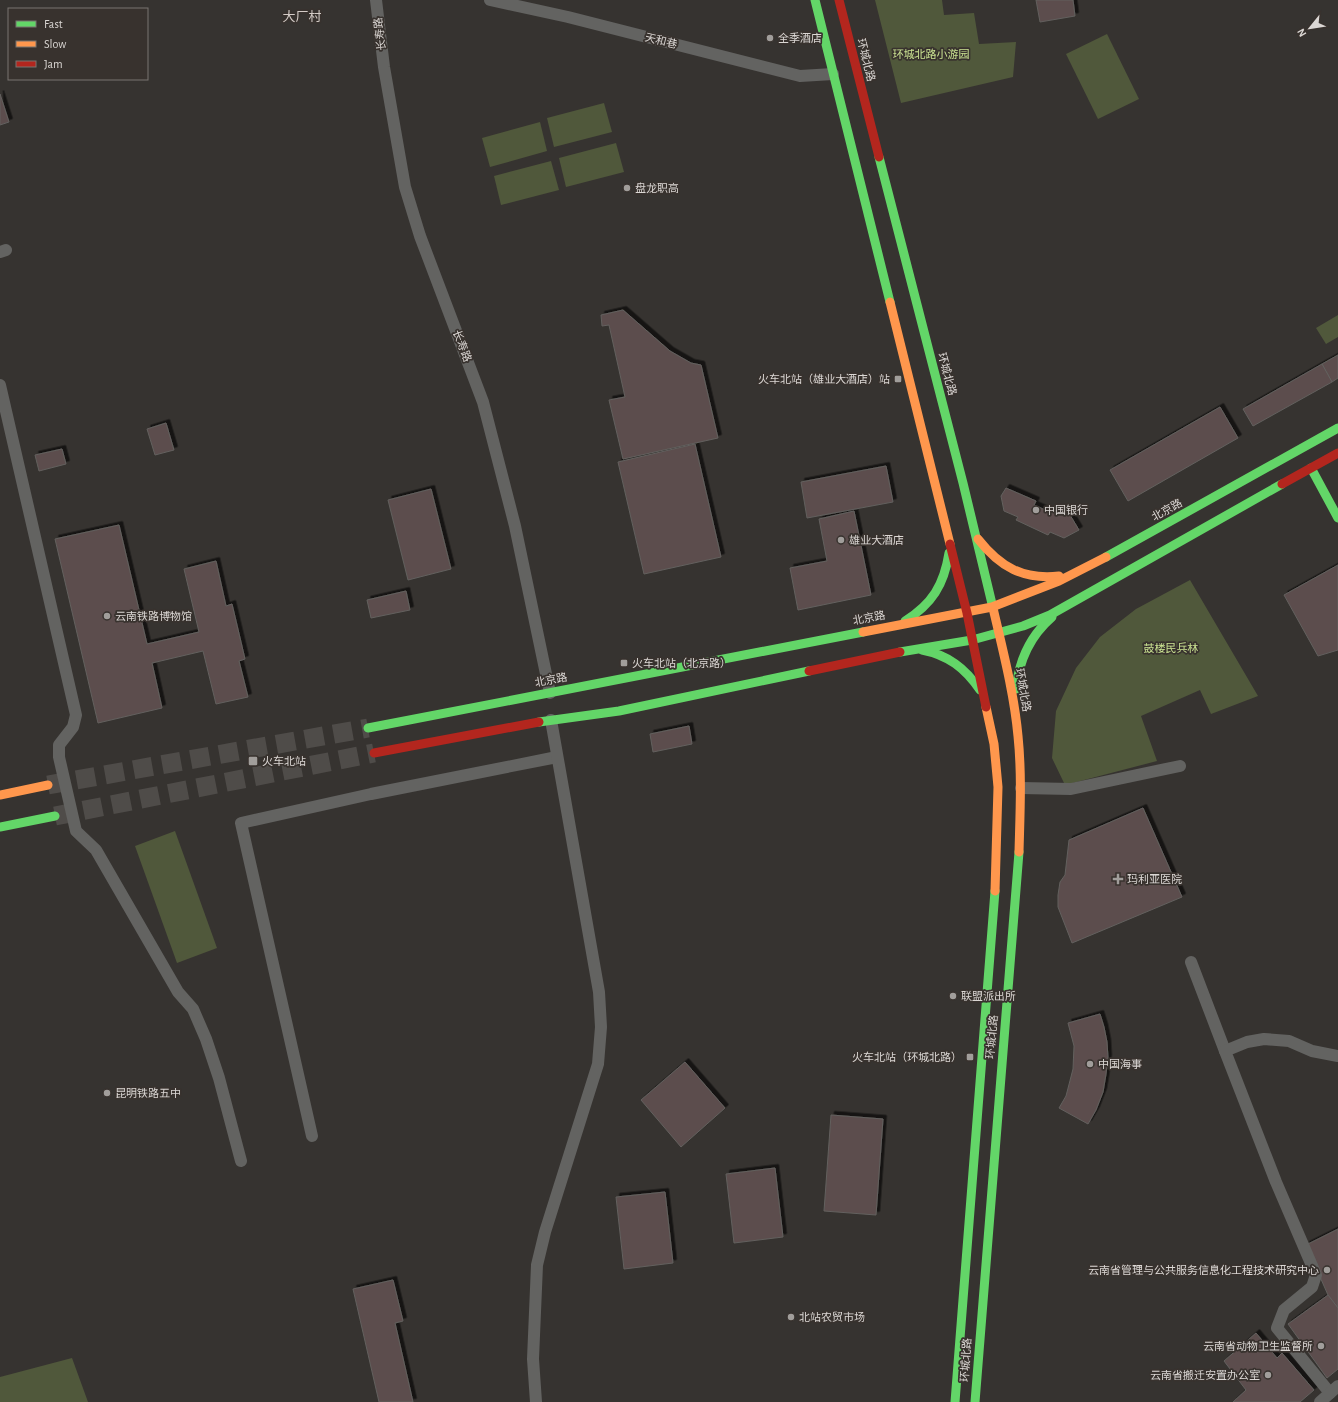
<svg xmlns="http://www.w3.org/2000/svg" width="1338" height="1402" font-family="'Alegreya Sans','Noto Sans SC',sans-serif">
	<defs>
		<filter id="shadow"><feDropShadow dx="3.5" dy="-3.5" stdDeviation="0" flood-color="#0009"/></filter>
	</defs>
	<rect width="100%" height="100%" fill="#363330"/>
	<g fill="#50583b">
		<path d="M 875,0 L 942,0 L 944,15 L 974,13 L 979,44 L 1016,42 L 1013,77 L 901,103 Z"/>
		<path d="M 1107,34 L 1139,99 L 1098,119 L 1066,54 Z"/>
		<path d="M 604,103 L 612,132 L 554,147 L 547,118 Z"/>
		<path d="M 540,122 L 547,151 L 490,167 L 482,138 Z"/>
		<path d="M 616,143 L 624,172 L 566,187 L 559,158 Z"/>
		<path d="M 551,161 L 559,190 L 501,205 L 494,176 Z"/>
		<path d="M 1338,315 L 1338,337 L 1326,344 L 1316,328 Z"/>
		<path d="M 1190,580 L 1258,696 L 1211,714 L 1200,690 L 1141,716 L 1157,761 L 1065,785 L 1052,758 L 1056,711 L 1076,668 L 1100,637 L 1136,609 Z"/>
		<path d="M 175,831 L 217,948 L 177,963 L 135,846 Z"/>
		<path d="M 72,1358 L 88,1402 L 0,1402 L 0,1377 Z"/>
	</g>
	<g fill="#5b4e4d" stroke="#63605e" filter="url(#shadow)">
		<path d="M 1036,0 L 1073,0 L 1075,16 L 1040,22 Z"/>
		<path d="M 0,94 L 9,122 L 0,125 Z"/>
		<path d="M 623,310 L 670,351 L 691,363 L 701,365 L 718,438 L 623,459 L 609,400 L 625,397 L 609,325 L 602,326 L 601,315 Z"/>
		<path d="M 1338,355 L 1338,378 L 1332,382 L 1322,364 Z"/>
		<path d="M 1322,364 L 1332,382 L 1253,426 L 1243,409 Z"/>
		<path d="M 1220,407 L 1238,438 L 1128,501 L 1110,470 Z"/>
		<path d="M 166,423 L 174,450 L 155,455 L 147,429 Z"/>
		<path d="M 695,444 L 721,557 L 644,574 L 618,462 Z"/>
		<path d="M 62,449 L 66,464 L 39,471 L 35,455 Z"/>
		<path d="M 886,466 L 893,502 L 807,518 L 801,482 Z"/>
		<path d="M 1006,488 L 1036,501 L 1034,505 L 1052,513 L 1058,510 L 1070,515 L 1079,530 L 1064,538 L 1050,532 L 1048,535 L 1016,520 L 1018,517 L 1004,511 L 1001,496 Z"/>
		<path d="M 431,489 L 451,569 L 408,580 L 388,500 Z"/>
		<path d="M 854,511 L 871,595 L 798,610 L 790,568 L 827,561 L 819,519 Z"/>
		<path d="M 119,525 L 147,644 L 199,632 L 184,569 L 216,561 L 226,606 L 232,604 L 245,659 L 239,661 L 248,697 L 216,704 L 203,651 L 152,663 L 162,708 L 98,723 L 55,539 Z"/>
		<path d="M 1338,565 L 1338,650 L 1318,656 L 1284,595 Z"/>
		<path d="M 406,591 L 410,610 L 371,618 L 367,600 Z"/>
		<path d="M 689,726 L 692,744 L 653,752 L 650,734 Z"/>
		<path d="M 1143,808 L 1182,897 L 1072,943 L 1058,907 L 1058,895 L 1060,882 L 1065,875 L 1069,840 Z"/>
		<path d="M 1100,1014 L 1104,1027 L 1107,1042 L 1108,1058 L 1106,1074 L 1103,1092 L 1096,1110 L 1088,1124 L 1059,1108 L 1066,1096 L 1073,1069 L 1074,1046 L 1068,1023 Z"/>
		<path d="M 685,1062 L 725,1108 L 681,1147 L 641,1100 Z"/>
		<path d="M 831,1115 L 883,1119 L 876,1215 L 824,1211 Z"/>
		<path d="M 775,1168 L 783,1237 L 734,1243 L 726,1174 Z"/>
		<path d="M 665,1192 L 673,1263 L 624,1269 L 616,1197 Z"/>
		<path d="M 1338,1229 L 1338,1308 L 1328,1295 L 1306,1245 Z"/>
		<path d="M 393,1280 L 403,1321 L 395,1323 L 413,1402 L 379,1402 L 353,1289 Z"/>
		<path d="M 1328,1295 L 1338,1308 L 1338,1369 L 1327,1378 L 1288,1324 Z"/>
		<path d="M 1256,1333 L 1277,1358 L 1282,1353 L 1314,1390 L 1300,1402 L 1233,1402 L 1246,1390 L 1224,1361 Z"/>
	</g>
	<g fill="none" stroke-linecap="round" stroke-linejoin="round">
		<g stroke="#4f4c49" stroke-width="19" stroke-dasharray="19 10" stroke-linecap="butt">
			<path d="M 48,785 L 368,728"/>
			<path d="M 55,816 L 374,753"/>
		</g>
		<g stroke="#636361" stroke-width="12">
			<path d="M 376,0 L 384,67 L 405,187 L 420,236 L 483,402 L 515,526 L 550,693"/>
			<path d="M 490,0 L 568,17 L 800,76 L 833,74"/>
			<path d="M 0,252 L 6,250"/>
			<path d="M 0,385 L 76,715 L 73,727 L 59,745 L 59,757 L 76,831 L 96,850 L 178,992 L 193,1009 L 206,1039 L 219,1078 L 241,1161"/>
			<path d="M 1021,788 L 1071,789 L 1180,766"/>
			<path d="M 1191,962 L 1225,1051"/>
			<path d="M 312,1136 L 241,823 L 371,794 L 557,757"/>
			<path d="M 1330,1393 L 1277,1328 L 1284,1310 L 1312,1287 L 1316,1275 L 1276,1182 L 1225,1051 L 1247,1042 L 1264,1039 L 1289,1041 L 1312,1051 L 1338,1056"/>
			<path d="M 536,1402 L 533,1359 L 537,1265 L 545,1232 L 598,1064 L 601,1027 L 599,992 L 551,720"/>
			<path d="M 1320,1402 L 1338,1386"/>
		</g>
		<g stroke="#63d668" stroke-width="9">
			<path d="M 815,0 L 890,302"/>
			<path d="M 879,157 L 963,483 L 993,608"/>
			<path d="M 1311,468 L 1338,518"/>
			<path d="M 1106,557 L 1338,428"/>
			<path d="M 905,621 C 932,604 944,585 949,553"/>
			<path d="M 922,650 C 948,655 965,668 980,690"/>
			<path d="M 900,652 L 972,640 L 1023,626 L 1050,615 L 1282,484"/>
			<path d="M 1016,689 C 1019,660 1030,636 1052,617"/>
			<path d="M 539,722 L 619,711 L 809,671"/>
			<path d="M 368,728 L 863,632"/>
			<path d="M 0,827 L 55,816"/>
			<path d="M 955,1402 L 995,891"/>
			<path d="M 975,1402 L 1019,852"/>
		</g>
		<g stroke="#ff974d" stroke-width="9">
			<path d="M 890,302 L 950,544"/>
			<path d="M 978,539 C 1000,567 1023,580 1059,576"/>
			<path d="M 993,608 C 1003,651 1014,693 1018,736 C 1022,775 1020,813 1019,852"/>
			<path d="M 863,632 L 992,607 L 1059,581 L 1106,557"/>
			<path d="M 986,707 L 994,744 L 998,787 L 995,891"/>
			<path d="M 0,795 L 48,785"/>
		</g>
		<g stroke="#b3261e" stroke-width="9">
			<path d="M 839,0 L 879,157"/>
			<path d="M 1282,484 L 1338,453"/>
			<path d="M 950,544 L 967,613 L 986,707"/>
			<path d="M 809,671 L 900,652"/>
			<path d="M 374,753 L 539,722"/>
		</g>
	</g>
	<g fill="#a19e9b" stroke="#38322e" stroke-width="1.5">
		<circle cx="770" cy="38" r="4"/>
		<circle cx="627" cy="188" r="4"/>
		<rect x="894" y="375" width="8" height="8" rx="2"/>
		<circle cx="1036" cy="510" r="4"/>
		<circle cx="841" cy="540" r="4"/>
		<circle cx="107" cy="616" r="4"/>
		<rect x="620" y="659" width="8" height="8" rx="2"/>
		<rect x="248" y="756" width="10" height="10" rx="2"/>
		<path d="M1116 873h4v4h4v4h-4v4h-4v-4h-4v-4h4z"/>
		<circle cx="953" cy="996" r="4"/>
		<rect x="966" y="1053" width="8" height="8" rx="2"/>
		<circle cx="1090" cy="1064" r="4"/>
		<circle cx="107" cy="1093" r="4"/>
		<circle cx="1327" cy="1270" r="4"/>
		<circle cx="791" cy="1317" r="4"/>
		<circle cx="1321" cy="1346" r="4"/>
		<circle cx="1268" cy="1375" r="4"/>
	</g>
	<g text-anchor="middle" dominant-baseline="central" stroke-width="3.5" stroke-linejoin="round" paint-order="stroke">
		<g font-size="11" fill="#dbd7d4" stroke="#38322e">
			<text transform="translate(380 34) rotate(-97)">长寿路</text>
			<text transform="translate(661 41) rotate(14)">天和巷</text>
			<text transform="translate(866 60) rotate(76)">环城北路</text>
			<text transform="translate(462 346) rotate(69)">长寿路</text>
			<text transform="translate(947 374) rotate(75)">环城北路</text>
			<text transform="translate(1167 510) rotate(-29)">北京路</text>
			<text transform="translate(869 618) rotate(-11)">北京路</text>
			<text transform="translate(551 680) rotate(-11)">北京路</text>
			<text transform="translate(1023 690) rotate(80)">环城北路</text>
			<text transform="translate(992 1037) rotate(-85)">环城北路</text>
			<text transform="translate(966 1360) rotate(-86)">环城北路</text>
		</g>
		<g font-size="11" fill="#dbd7d4" stroke="#38322e" text-anchor="start">
			<text x="778" y="38">全季酒店</text>
			<text x="635" y="188">盘龙职高</text>
			<text x="890" y="379" text-anchor="end">火车北站（雄业大酒店）站</text>
			<text x="1044" y="510">中国银行</text>
			<text x="849" y="540">雄业大酒店</text>
			<text x="115" y="616">云南铁路博物馆</text>
			<text x="632" y="663">火车北站（北京路）</text>
			<text x="262" y="761">火车北站</text>
			<text x="1127" y="879">玛利亚医院</text>
			<text x="961" y="996">联盟派出所</text>
			<text x="962" y="1057" text-anchor="end">火车北站（环城北路）</text>
			<text x="1098" y="1064">中国海事</text>
			<text x="115" y="1093">昆明铁路五中</text>
			<text x="1319" y="1270" text-anchor="end">云南省管理与公共服务信息化工程技术研究中心</text>
			<text x="799" y="1317">北站农贸市场</text>
			<text x="1313" y="1346" text-anchor="end">云南省动物卫生监督所</text>
			<text x="1260" y="1375" text-anchor="end">云南省搬迁安置办公室</text>
		</g>
		<g font-size="11" fill="#cbe392" stroke="#38322e">
			<text x="931" y="54">环城北路小游园</text>
			<text x="1171" y="648">鼓楼民兵林</text>
		</g>
		<g font-size="13" fill="#d4ccc7" stroke="#38322e">
			<text x="302" y="17">大厂村</text>
		</g>
	</g>
	<rect x="8" y="8" width="140" height="72" fill="#38322e" stroke="#797470"/>
	<rect x="16" y="21" width="20" height="6" fill="#63d668" stroke="#797470"/>
	<text x="44" y="28" font-size="12" fill="#dbd7d4">Fast</text>
	<rect x="16" y="41" width="20" height="6" fill="#ff974d" stroke="#797470"/>
	<text x="44" y="48" font-size="12" fill="#dbd7d4">Slow</text>
	<rect x="16" y="61" width="20" height="6" fill="#b3261e" stroke="#797470"/>
	<text x="44" y="68" font-size="12" fill="#dbd7d4">Jam</text>
	<g transform="translate(1310 28) rotate(240)" stroke="#38322e" stroke-width="3" paint-order="stroke">
	<path d="M0-3L7 15L0 10L-7 15Z" fill="#dbd7d4"/>
	<text y="-6" font-size="11" font-weight="bold" text-anchor="middle" fill="#dbd7d4">N</text>
	</g>
</svg>
